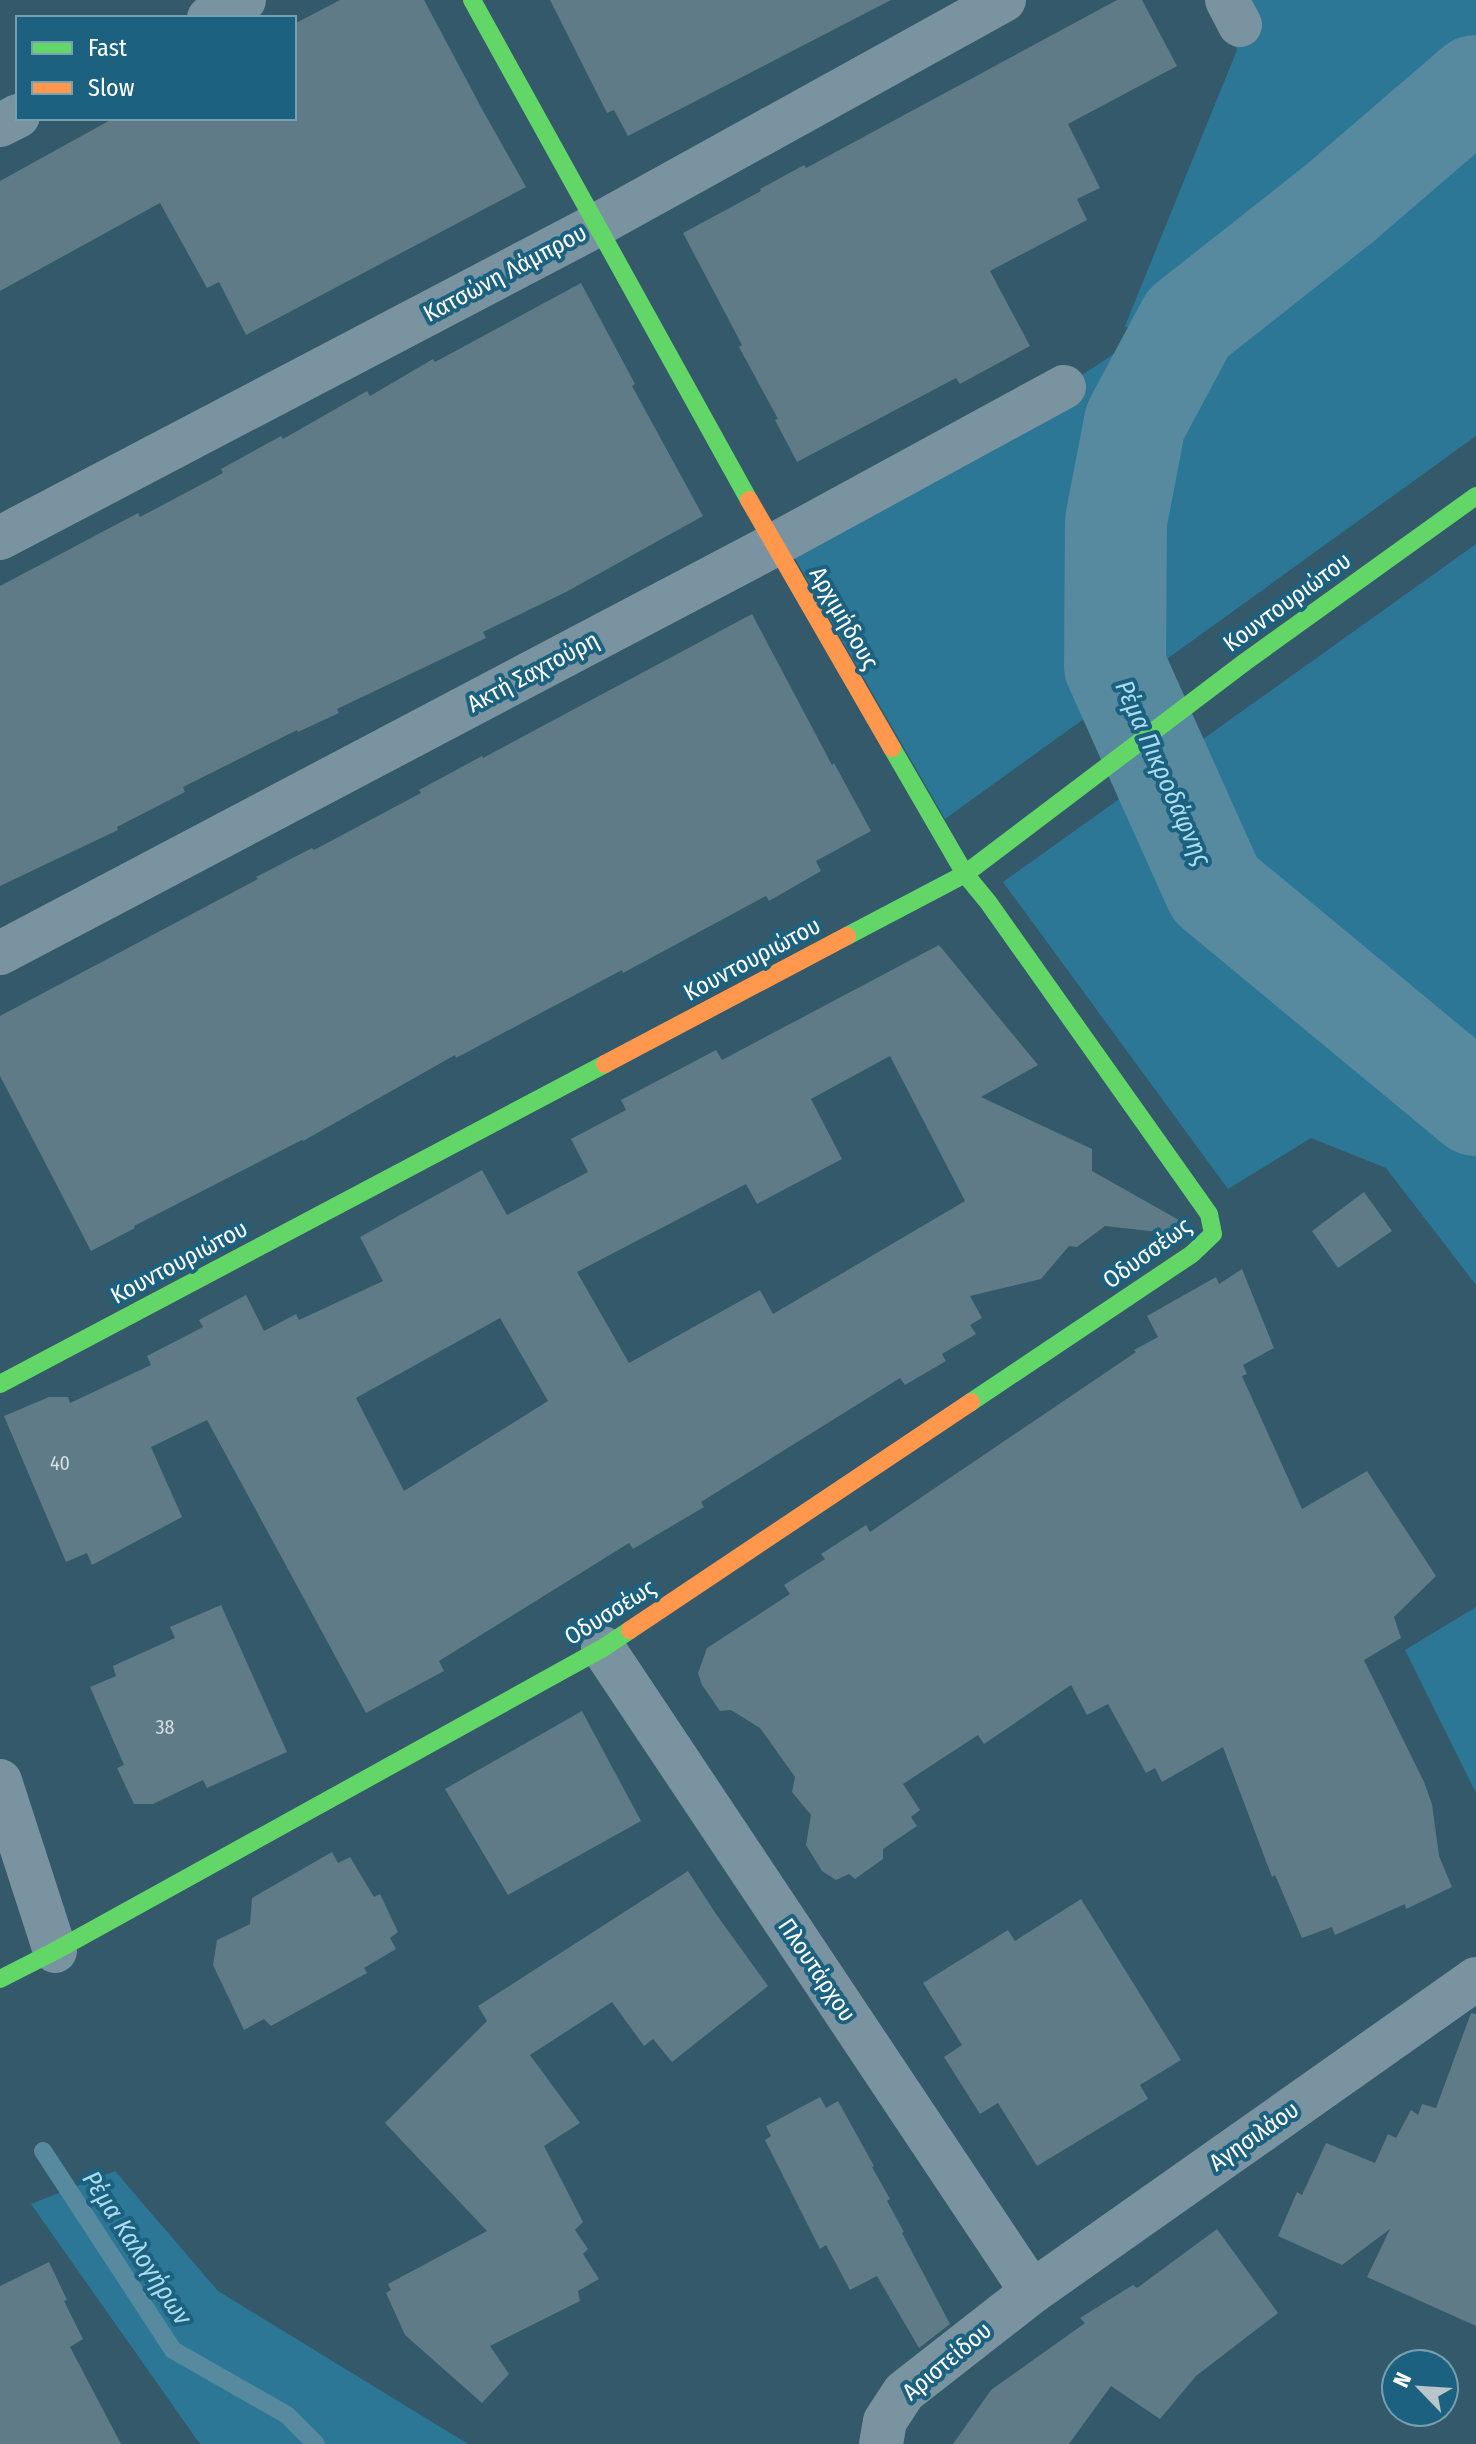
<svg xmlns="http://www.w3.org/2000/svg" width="1476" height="2444" font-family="'Fira Sans Condensed',sans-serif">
	<rect width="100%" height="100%" fill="#33596a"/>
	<g fill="#2c7796">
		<path d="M 1223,0 L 1476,0 L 1476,436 L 945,819 L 790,550 L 1064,387 L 1340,203 L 1335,193 L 1135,333 L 1125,326 L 1237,50 L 1218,10 Z"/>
		<path d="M 1476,544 L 1476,1285 L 1386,1168 L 1311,1138 L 1228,1189 L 1003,882 Z"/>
		<path d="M 1476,1607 L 1476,1793 L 1405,1650 Z"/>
		<path d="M 115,2171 L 218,2291 L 468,2444 L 200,2444 L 31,2204 Z"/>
	</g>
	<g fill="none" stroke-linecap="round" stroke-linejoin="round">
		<path stroke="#57899f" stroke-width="18" d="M 43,2151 L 173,2350 L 287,2415 L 316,2444"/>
		<path stroke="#57899f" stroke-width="102" d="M 1476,86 L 1340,203 L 1188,323 L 1135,422 L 1116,521 L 1115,666 L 1215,889 L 1476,1105"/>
	</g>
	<g fill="#5e7b87" fill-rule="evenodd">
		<path d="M 340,0 L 424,0 L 482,109 L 526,187 L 246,335 L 219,282 L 207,288 L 160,203 L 0,291 L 0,181 L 114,118 L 294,118 L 294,24 Z"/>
		<path d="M 550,0 L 891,0 L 628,136 L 614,110 L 607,113 Z"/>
		<path d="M 1117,0 L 1142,0 L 1177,66 L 1068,124 L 1100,188 L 1077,199 L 1087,220 L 990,271 L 1030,346 L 960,384 L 956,378 L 797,462 L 775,420 L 778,419 L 739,347 L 742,345 L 683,233 L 761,191 L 760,189 L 804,165 L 806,168 Z"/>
		<path d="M 581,283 L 635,384 L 632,386 L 703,516 L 566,592 L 483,632 L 486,638 L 337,709 L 339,713 L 298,732 L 297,730 L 183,787 L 185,792 L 117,827 L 118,830 L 0,886 L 0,586 L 138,513 L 140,517 L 223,473 L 221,469 L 281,436 L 283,439 L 367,391 L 370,396 L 433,359 L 435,362 Z"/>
		<path d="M 752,614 L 832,765 L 834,763 L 871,831 L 816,861 L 821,871 L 769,901 L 766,896 L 623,973 L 622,970 L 456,1058 L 455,1055 L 303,1141 L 302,1140 L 134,1226 L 135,1228 L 91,1251 L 0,1076 L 0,1016 L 258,879 L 256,877 L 312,848 L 314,850 L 421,793 L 419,790 L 482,756 L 483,758 Z"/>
		<path d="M 939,945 L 1038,1065 L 981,1097 L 1092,1149 L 1092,1171 L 1186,1224 L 1176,1234 L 1105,1226 L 1077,1247 L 1069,1246 L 1041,1279 L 970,1296 L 982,1318 L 970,1325 L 976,1334 L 942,1354 L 946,1361 L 905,1385 L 900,1378 L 701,1502 L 704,1507 L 633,1549 L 629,1543 L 439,1661 L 444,1671 L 366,1713 L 207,1420 L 151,1447 L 182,1517 L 92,1565 L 87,1553 L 66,1562 L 4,1416 L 49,1397 L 68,1397 L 70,1403 L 151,1365 L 147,1356 L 203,1327 L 199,1320 L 246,1295 L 264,1331 L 296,1314 L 299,1320 L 383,1281 L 360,1237 L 482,1170 L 507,1215 L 588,1172 L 571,1139 L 626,1110 L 621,1100 L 716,1050 L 722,1060 ZM 890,1056 L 965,1201 L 773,1314 L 760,1290 L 629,1363 L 577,1272 L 746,1184 L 757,1204 L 842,1159 L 811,1099 ZM 500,1318 L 548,1401 L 404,1491 L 356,1398 Z"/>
		<path d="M 1364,1192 L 1392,1231 L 1338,1268 L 1312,1231 Z"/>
		<path d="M 1242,1269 L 1274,1348 L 1243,1365 L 1247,1374 L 1242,1376 L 1302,1509 L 1367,1471 L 1436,1576 L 1394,1617 L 1401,1638 L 1364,1660 L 1424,1782 L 1432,1804 L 1439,1856 L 1452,1887 L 1406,1909 L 1405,1904 L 1335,1935 L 1332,1927 L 1302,1938 L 1275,1875 L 1272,1877 L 1223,1747 L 1162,1782 L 1155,1768 L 1146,1773 L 1108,1704 L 1087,1715 L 1071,1685 L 984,1744 L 978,1735 L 903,1784 L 920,1810 L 911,1817 L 917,1826 L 883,1849 L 883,1859 L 855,1879 L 849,1874 L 836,1880 L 822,1871 L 806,1845 L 811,1815 L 792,1792 L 795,1777 L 760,1728 L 731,1710 L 720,1711 L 702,1685 L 698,1673 L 707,1648 L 790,1594 L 784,1585 L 825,1559 L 821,1554 L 866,1525 L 870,1532 L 1136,1352 L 1134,1350 L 1158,1337 L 1147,1316 L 1216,1277 L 1219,1284 Z"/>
		<path d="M 221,1605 L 287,1752 L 207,1788 L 203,1780 L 153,1804 L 134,1804 L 117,1768 L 124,1765 L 90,1687 L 116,1676 L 113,1666 L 175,1638 L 170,1627 Z"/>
		<path d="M 582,1711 L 641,1821 L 508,1895 L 445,1789 Z"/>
		<path d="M 332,1852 L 338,1863 L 350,1857 L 374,1897 L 380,1894 L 398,1932 L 390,1938 L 396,1949 L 364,1968 L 367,1973 L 271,2026 L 264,2019 L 244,2030 L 213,1965 L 217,1940 L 250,1924 L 252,1898 Z"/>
		<path d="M 688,1871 L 716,1914 L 768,1986 L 672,2062 L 653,2039 L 644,2046 L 612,2002 L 530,2055 L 580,2123 L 544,2146 L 583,2222 L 575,2230 L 588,2249 L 583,2254 L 599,2279 L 578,2291 L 580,2301 L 490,2346 L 509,2374 L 482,2403 L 405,2335 L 386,2293 L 391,2290 L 388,2284 L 487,2231 L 385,2123 L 487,2021 L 478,2006 Z"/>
		<path d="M 1081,1899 L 1181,2060 L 1140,2085 L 1148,2099 L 1037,2166 L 998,2103 L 980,2114 L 944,2057 L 962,2045 L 923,1983 L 1008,1930 L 1015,1941 Z"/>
		<path d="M 1471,2013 L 1476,2014 L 1476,2326 L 1367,2277 L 1390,2229 L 1342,2265 L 1278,2236 L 1297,2192 L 1302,2195 L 1326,2143 L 1375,2163 L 1388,2134 L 1396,2138 L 1411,2110 L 1418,2115 L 1422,2104 L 1436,2108 Z"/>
		<path d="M 820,2097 L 826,2108 L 838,2101 L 874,2166 L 872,2167 L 890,2199 L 887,2201 L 904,2232 L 902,2233 L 950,2324 L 919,2348 L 877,2276 L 850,2290 L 826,2245 L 820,2249 L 765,2140 L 771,2136 L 766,2126 Z"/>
		<path d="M 1217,2229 L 1278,2313 L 1196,2376 L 1160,2419 L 1111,2386 L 1069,2444 L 953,2444 L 991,2390 L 1085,2323 L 1080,2318 L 1133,2285 L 1137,2288 Z"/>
		<path d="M 49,2262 L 67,2300 L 64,2301 L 83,2339 L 70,2347 L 121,2444 L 0,2444 L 0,2286 Z"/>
	</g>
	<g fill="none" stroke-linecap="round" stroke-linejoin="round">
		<g stroke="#7994a0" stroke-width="44">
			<path d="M 1227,0 L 1240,25"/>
			<path d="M 209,18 L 244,0"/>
			<path d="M 0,125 L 18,116"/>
			<path d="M 0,538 L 597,225 L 1004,0"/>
			<path d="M 0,953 L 774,545 L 1064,387"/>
			<path d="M 603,1648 L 1032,2292"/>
			<path d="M 0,1781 L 55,1951"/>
			<path d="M 881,2444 L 885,2421 L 904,2392 L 1032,2292 L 1476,1979"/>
		</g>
		<g stroke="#63d668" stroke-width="18">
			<path d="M 472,0 L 749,500"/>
			<path d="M 892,748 L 965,874 L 988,902 L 1209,1214 L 1213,1234 L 1192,1254 L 971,1402"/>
			<path d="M 847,936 L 965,874 L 1245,662 L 1476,496"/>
			<path d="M 0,1384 L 605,1064"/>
			<path d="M 0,1979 L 55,1951 L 603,1648 L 630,1630"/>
		</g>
		<g stroke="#ff974d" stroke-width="18">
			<path d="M 749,500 L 892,748"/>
			<path d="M 605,1064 L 847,936"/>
			<path d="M 630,1630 L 971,1402"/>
		</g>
	</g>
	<g text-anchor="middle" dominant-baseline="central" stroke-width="8" stroke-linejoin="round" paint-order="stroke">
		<g font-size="20" fill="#d7dee1">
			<text x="60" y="1463">40</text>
			<text x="165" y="1727">38</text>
		</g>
		<g font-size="24" fill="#fff" stroke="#1c6280">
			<text transform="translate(505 273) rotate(-28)">Κατσώνη Λάμπρου</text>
			<text transform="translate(1287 602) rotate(-36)">Κουντουριώτου</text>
			<text transform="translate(844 618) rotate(60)">Αρχιμήδους</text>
			<text transform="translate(533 672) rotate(-28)">Ακτή Σαχτούρη</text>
			<text transform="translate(752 959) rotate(-28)">Κουντουριώτου</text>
			<text transform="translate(1147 1253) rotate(-36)">Οδυσσέως</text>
			<text transform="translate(179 1262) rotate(-28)">Κουντουριώτου</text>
			<text transform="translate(610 1612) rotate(-32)">Οδυσσέως</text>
			<text transform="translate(817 1970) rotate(56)">Πλουτάρχου</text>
			<text transform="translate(1254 2136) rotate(-35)">Αγησιλάου</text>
			<text transform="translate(947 2361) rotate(-40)">Αριστείδου</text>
		</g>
		<g font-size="26" font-style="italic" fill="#abddf1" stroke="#1c6280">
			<text transform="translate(1163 773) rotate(66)">Ρέμα Πικροδάφνης</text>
			<text transform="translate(137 2248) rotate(57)">Ρέμα Καλογήρων</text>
		</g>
	</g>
	<rect x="16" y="16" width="280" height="104" fill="#1c6280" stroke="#77a1b3" stroke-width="2"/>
	<rect x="32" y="42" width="40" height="12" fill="#63d668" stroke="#77a1b3" stroke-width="2"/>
	<text x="88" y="56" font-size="24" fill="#ffffff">Fast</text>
	<rect x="32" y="82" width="40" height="12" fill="#ff974d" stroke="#77a1b3" stroke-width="2"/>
	<text x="88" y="96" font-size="24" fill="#ffffff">Slow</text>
	<g transform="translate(1420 2388) rotate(295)"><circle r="38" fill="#1c6280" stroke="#77a1b3" stroke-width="2"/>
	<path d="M0-6L14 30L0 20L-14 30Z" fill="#b8c5cb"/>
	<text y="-12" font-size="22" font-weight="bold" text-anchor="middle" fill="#ffffff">N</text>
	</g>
</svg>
